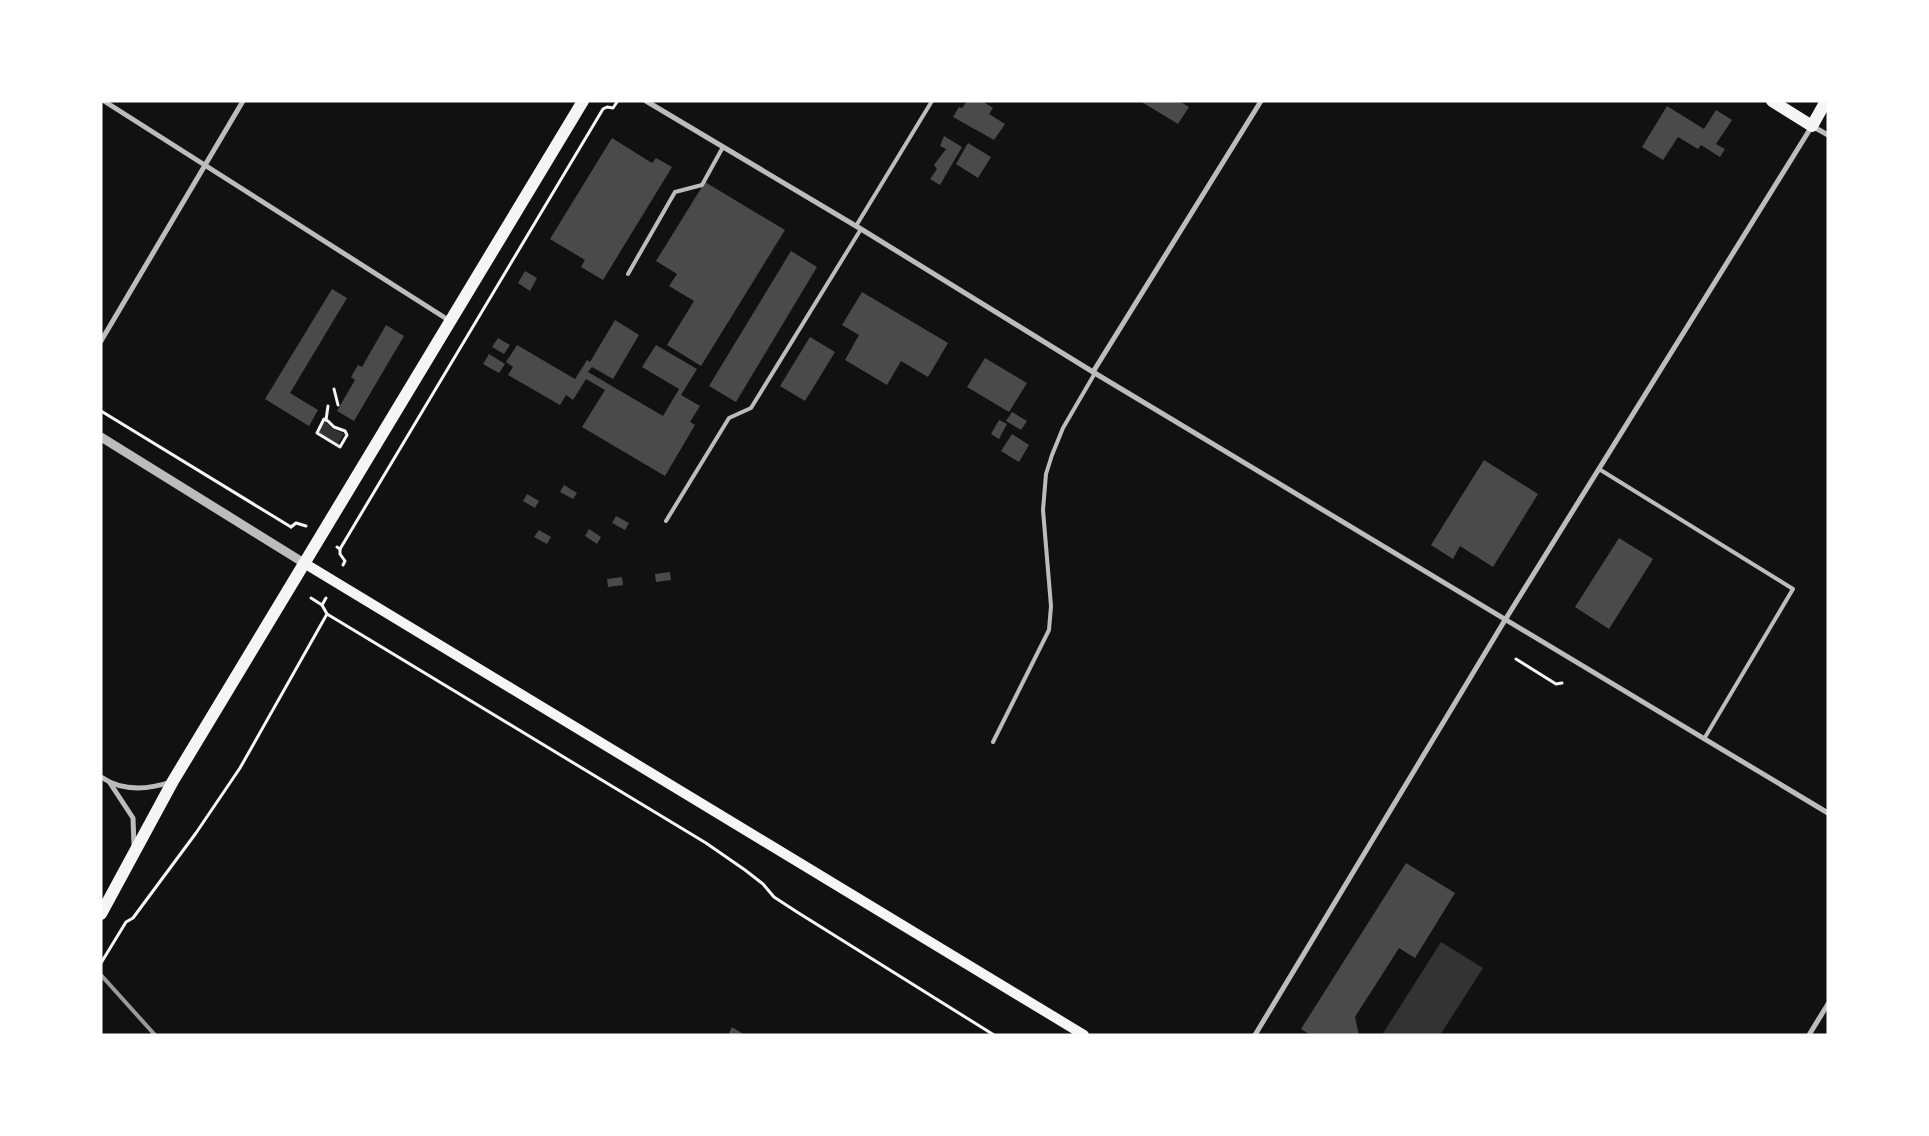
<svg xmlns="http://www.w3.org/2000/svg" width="1929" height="1136" font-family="'Nunito Sans',sans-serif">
	<rect width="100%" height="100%" fill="#111"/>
	<g fill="#333">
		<path d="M 325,421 L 333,429 L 344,434 L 338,444 L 319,433 Z"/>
		<path d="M 1441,942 L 1483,968 L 1440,1035 L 1382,1035 Z"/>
	</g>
	<g fill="#4a4a4a">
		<path d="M 967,101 L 982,101 L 993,108 L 989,114 L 1005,124 L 994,140 L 953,117 L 959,107 L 962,108 Z"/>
		<path d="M 1140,101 L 1179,101 L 1189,107 L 1178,124 Z"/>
		<path d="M 1667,106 L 1704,129 L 1716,110 L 1732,120 L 1716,144 L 1725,149 L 1720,157 L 1701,145 L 1698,149 L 1678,137 L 1663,160 L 1642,147 Z"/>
		<path d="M 944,136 L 962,147 L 940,185 L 930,179 L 937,169 L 934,165 L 946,149 L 940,146 Z"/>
		<path d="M 612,138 L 652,163 L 656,158 L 672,167 L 603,280 L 581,267 L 585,260 L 550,239 Z"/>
		<path d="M 968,143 L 991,157 L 978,178 L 956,164 Z"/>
		<path d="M 705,182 L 785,230 L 701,366 L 667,345 L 694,301 L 669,286 L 677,274 L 656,261 Z"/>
		<path d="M 791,251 L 817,267 L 736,402 L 709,386 Z"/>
		<path d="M 525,271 L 537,278 L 530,291 L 518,283 Z"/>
		<path d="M 332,289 L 347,298 L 290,393 L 318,410 L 309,426 L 265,399 Z"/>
		<path d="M 862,292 L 948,343 L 928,377 L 901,361 L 887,385 L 845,360 L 859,335 L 842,325 Z"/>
		<path d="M 615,320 L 639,335 L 613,379 L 592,367 L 588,372 L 663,416 L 679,389 L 642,367 L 656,345 L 697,369 L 681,395 L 700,406 L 690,422 L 695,425 L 665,476 L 582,427 L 605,390 L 586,379 L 573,400 L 566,395 L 560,405 L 508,375 L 513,367 L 506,362 L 517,345 L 575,379 L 587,360 L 590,362 Z"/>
		<path d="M 386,325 L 404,336 L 354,421 L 337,411 L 355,380 L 351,377 L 358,365 L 362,367 Z"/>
		<path d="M 810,337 L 835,352 L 805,401 L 780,386 Z"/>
		<path d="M 498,338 L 510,345 L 504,354 L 492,347 Z"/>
		<path d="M 489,354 L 505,364 L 499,373 L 483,364 Z"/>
		<path d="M 985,358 L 1027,383 L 1009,412 L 967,387 Z"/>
		<path d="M 1012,412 L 1027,421 L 1021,430 L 1006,421 Z"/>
		<path d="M 999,420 L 1007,424 L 999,439 L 991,434 Z"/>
		<path d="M 1012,434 L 1029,445 L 1019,462 L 1001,451 Z"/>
		<path d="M 1484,460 L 1538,494 L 1493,567 L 1460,546 L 1453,559 L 1431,545 Z"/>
		<path d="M 564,485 L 577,493 L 573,499 L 560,492 Z"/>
		<path d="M 527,494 L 539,501 L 535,508 L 523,501 Z"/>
		<path d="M 616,516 L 629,523 L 625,530 L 612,523 Z"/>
		<path d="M 589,529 L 601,537 L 597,544 L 585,536 Z"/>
		<path d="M 539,530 L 551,537 L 547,544 L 534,537 Z"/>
		<path d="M 1619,538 L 1653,559 L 1609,629 L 1575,607 Z"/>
		<path d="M 670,572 L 671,580 L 656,582 L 655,574 Z"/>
		<path d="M 622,577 L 623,585 L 608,587 L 607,579 Z"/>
		<path d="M 1406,863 L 1455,893 L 1415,958 L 1399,948 L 1355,1017 L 1359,1035 L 1311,1035 L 1301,1029 Z"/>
		<path d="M 732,1027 L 745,1035 L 728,1035 Z"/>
	</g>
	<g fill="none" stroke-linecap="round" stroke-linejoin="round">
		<g stroke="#f5f5f5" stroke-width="3">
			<path d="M 334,389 L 338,405"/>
			<path d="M 101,411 L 291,527"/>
			<path d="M 324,419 L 328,421 L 334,427 L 345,431 L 347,435 L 340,447 L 317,433 Z"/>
			<path d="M 326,420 L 328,406"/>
			<path d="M 291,527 L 296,523 L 306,526"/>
			<path d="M 337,547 L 340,549 L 340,554 L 345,561 L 343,565"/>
			<path d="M 340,549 L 603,109 L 607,107 L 613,108 L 617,102"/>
			<path d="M 311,598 L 322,605"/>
			<path d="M 327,614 L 706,843 L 745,870 L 763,884 L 774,897 L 797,912 L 994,1035"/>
			<path d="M 1516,659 L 1556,684 L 1562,683"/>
			<path d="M 101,963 L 126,922 L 133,918 L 196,833 L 240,768 L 327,614 L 322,605 L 326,598"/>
		</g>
		<g stroke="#bcbcbc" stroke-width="4">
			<path d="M 856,226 L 932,101"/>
			<path d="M 628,274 L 675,192 L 702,185 L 723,147"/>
			<path d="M 1599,469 L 1793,589 L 1704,739"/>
			<path d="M 666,521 L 729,418 L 751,408 L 861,229"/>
			<path d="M 993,742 L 1049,630 L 1051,606 L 1043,510 L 1046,474 L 1052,455 L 1063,428 L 1095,373"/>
		</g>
		<g stroke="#bcbcbc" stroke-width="5">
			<path d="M 104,101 L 450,321"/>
			<path d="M 646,101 L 861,229 L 1093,372 L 1828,813"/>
			<path d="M 101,341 L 243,101"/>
			<path d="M 1093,372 L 1261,101"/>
			<path d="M 101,777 C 123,792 147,790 171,782"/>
			<path d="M 110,783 L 133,818 L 134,846"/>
			<path d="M 1255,1035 L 1505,620 L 1812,126 L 1828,135"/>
			<path d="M 1809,1035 L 1828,1004"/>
		</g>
		<path stroke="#bcbcbc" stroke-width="9" d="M 101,437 L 304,563"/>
		<path stroke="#f5f5f5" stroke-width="10" d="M 304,563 L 1084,1035"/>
		<g stroke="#f5f5f5" stroke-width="12">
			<path d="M 1772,101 L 1812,126 L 1826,101"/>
			<path d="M 101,914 L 173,781 L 583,101"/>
		</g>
		<path stroke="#9a9a9a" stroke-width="4" d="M 101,975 L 155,1035"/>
	</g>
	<rect width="1929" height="1136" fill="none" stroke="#ffffff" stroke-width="205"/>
</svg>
